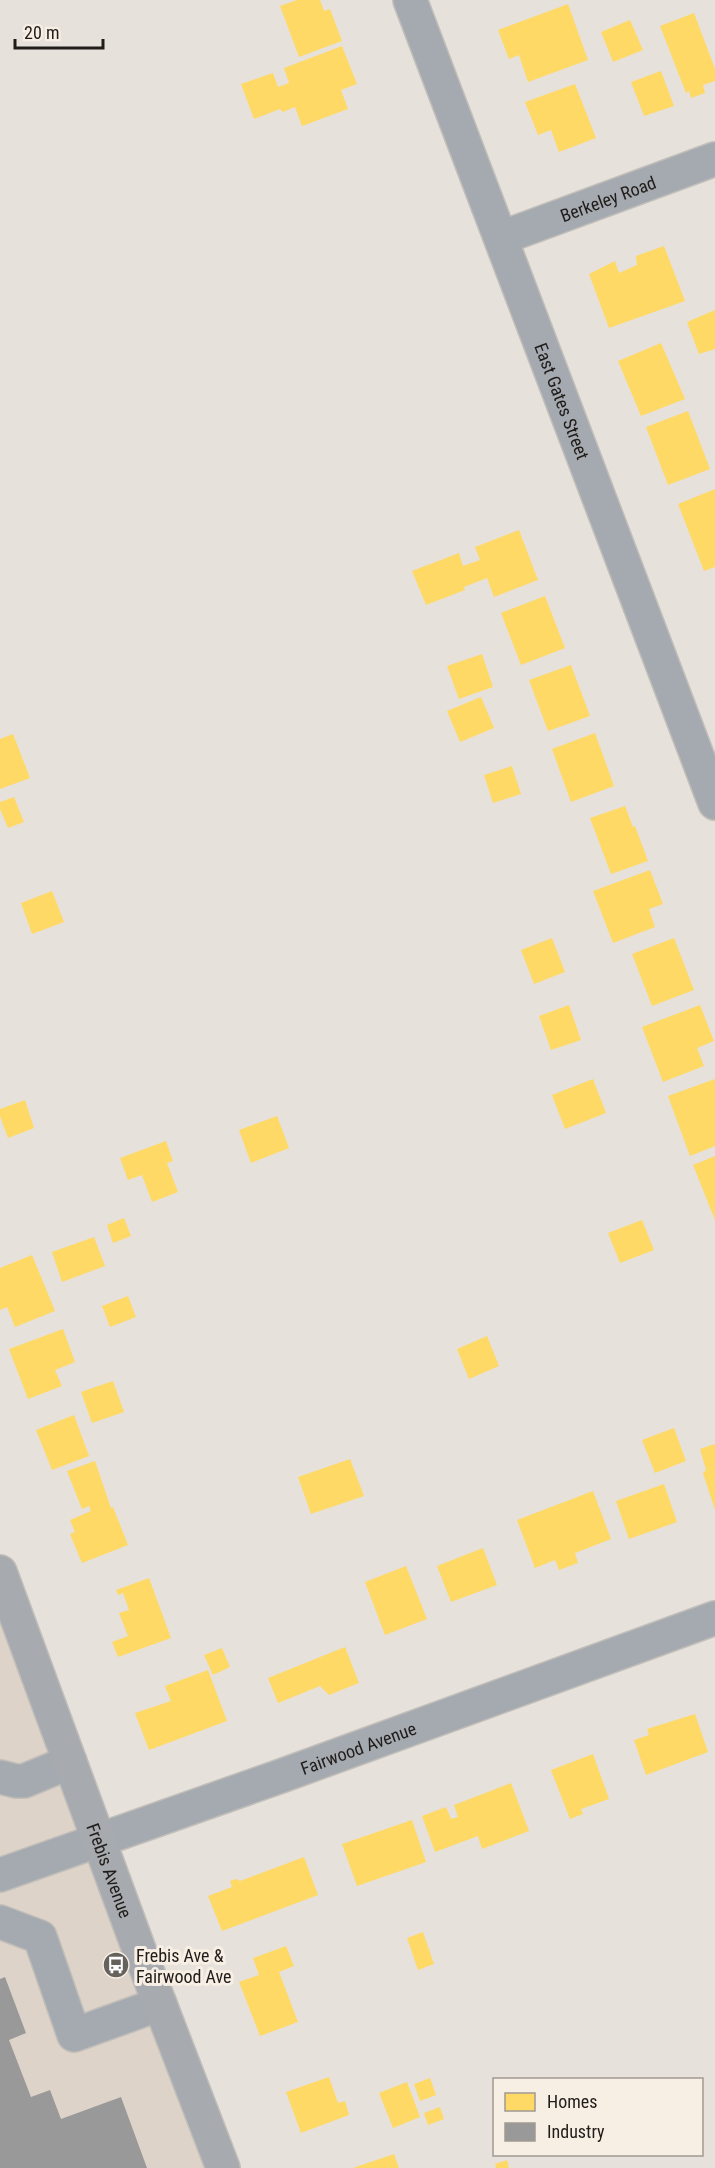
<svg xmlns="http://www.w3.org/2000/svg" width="715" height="2168" font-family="'Roboto Condensed',sans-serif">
	<rect width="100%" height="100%" fill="#e6e1db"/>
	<path fill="#ddd3c9" d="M 0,1572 L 218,2168 L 0,2168 Z"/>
	<g fill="#ffd966">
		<path d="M 297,0 L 320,0 L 324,11 L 330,9 L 342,41 L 299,57 L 280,6 Z"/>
		<path d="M 568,4 L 588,60 L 528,82 L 519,55 L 509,59 L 498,30 Z"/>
		<path d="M 694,13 L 715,69 L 715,81 L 703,85 L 705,93 L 691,98 L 689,91 L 686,93 L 660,26 Z"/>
		<path d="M 630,20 L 643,50 L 613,62 L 601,32 Z"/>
		<path d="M 342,46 L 357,84 L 341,90 L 348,109 L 302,126 L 295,107 L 283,112 L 280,109 L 254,119 L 241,84 L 273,73 L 278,87 L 289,83 L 284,68 Z"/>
		<path d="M 661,71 L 674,106 L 644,116 L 631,82 Z"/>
		<path d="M 575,84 L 596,138 L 559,152 L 551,130 L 538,135 L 525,102 Z"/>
		<path d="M 664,246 L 685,301 L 609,328 L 589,274 L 615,261 L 619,273 L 637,265 L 636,256 Z"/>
		<path d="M 715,310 L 715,349 L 699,354 L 687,322 Z"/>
		<path d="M 661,343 L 685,399 L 641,416 L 618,361 Z"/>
		<path d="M 688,411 L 710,469 L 668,485 L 646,427 Z"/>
		<path d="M 715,489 L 715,567 L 704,571 L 678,504 Z"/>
		<path d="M 519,530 L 538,580 L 494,597 L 487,578 L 464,587 L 465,590 L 426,605 L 412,571 L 459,553 L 463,566 L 480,560 L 475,547 Z"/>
		<path d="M 545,596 L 565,648 L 521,665 L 501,613 Z"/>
		<path d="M 482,654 L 493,687 L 459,699 L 447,666 Z"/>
		<path d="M 571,665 L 590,716 L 548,731 L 529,680 Z"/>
		<path d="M 481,697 L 494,728 L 460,742 L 447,711 Z"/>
		<path d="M 595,733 L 614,786 L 571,802 L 552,749 Z"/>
		<path d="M 13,734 L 30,778 L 0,789 L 0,739 Z"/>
		<path d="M 512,766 L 521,794 L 493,803 L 484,775 Z"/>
		<path d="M 14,797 L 24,822 L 8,828 L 0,809 L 0,802 Z"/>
		<path d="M 625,806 L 633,827 L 635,826 L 648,861 L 611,874 L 590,818 Z"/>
		<path d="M 650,870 L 663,904 L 649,909 L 655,927 L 613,943 L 593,891 Z"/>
		<path d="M 52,891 L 64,922 L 32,934 L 21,903 Z"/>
		<path d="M 552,938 L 565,972 L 534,984 L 521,950 Z"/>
		<path d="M 674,938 L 694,990 L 652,1006 L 632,954 Z"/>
		<path d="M 569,1005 L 581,1040 L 551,1050 L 539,1016 Z"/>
		<path d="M 700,1005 L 714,1041 L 697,1048 L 704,1066 L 663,1082 L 642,1027 Z"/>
		<path d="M 593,1079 L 606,1113 L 565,1129 L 552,1095 Z"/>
		<path d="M 715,1079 L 715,1146 L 690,1156 L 668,1096 Z"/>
		<path d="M 25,1100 L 34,1128 L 8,1138 L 0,1116 L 0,1109 Z"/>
		<path d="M 277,1116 L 289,1148 L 251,1163 L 239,1130 Z"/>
		<path d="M 166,1141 L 173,1161 L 167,1163 L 178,1192 L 152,1202 L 142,1175 L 128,1180 L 120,1158 Z"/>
		<path d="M 715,1156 L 715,1220 L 693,1165 Z"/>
		<path d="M 124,1218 L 131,1236 L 113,1243 L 107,1225 Z"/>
		<path d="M 642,1220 L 654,1250 L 620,1263 L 608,1233 Z"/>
		<path d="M 94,1237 L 105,1266 L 62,1282 L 52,1252 Z"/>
		<path d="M 32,1255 L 55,1311 L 15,1327 L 7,1307 L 0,1310 L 0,1268 Z"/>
		<path d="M 128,1296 L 136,1317 L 110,1327 L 102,1306 Z"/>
		<path d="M 63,1329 L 75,1362 L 55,1370 L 62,1386 L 28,1399 L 9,1349 Z"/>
		<path d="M 487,1336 L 499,1366 L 469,1379 L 457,1349 Z"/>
		<path d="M 113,1381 L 124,1412 L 92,1423 L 81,1392 Z"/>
		<path d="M 74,1415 L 89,1456 L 52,1470 L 36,1430 Z"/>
		<path d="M 674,1428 L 686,1461 L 655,1473 L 642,1440 Z"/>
		<path d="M 715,1444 L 715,1510 L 703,1473 L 706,1470 L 700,1449 Z"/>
		<path d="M 350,1459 L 364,1496 L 311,1514 L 298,1477 Z"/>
		<path d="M 95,1461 L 111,1508 L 113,1507 L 128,1545 L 82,1563 L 70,1534 L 75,1532 L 70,1520 L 91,1511 L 89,1506 L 82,1509 L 67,1471 Z"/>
		<path d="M 664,1484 L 677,1522 L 629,1539 L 616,1501 Z"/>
		<path d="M 593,1491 L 611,1539 L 575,1553 L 578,1563 L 559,1570 L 555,1560 L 535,1568 L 517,1520 Z"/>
		<path d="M 483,1548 L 497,1585 L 451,1602 L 437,1566 Z"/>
		<path d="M 406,1566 L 427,1619 L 385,1635 L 365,1582 Z"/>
		<path d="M 149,1578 L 171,1638 L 118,1657 L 112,1642 L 128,1636 L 119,1613 L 129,1610 L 123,1593 L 118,1595 L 116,1590 Z"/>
		<path d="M 345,1647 L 359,1683 L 329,1695 L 320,1686 L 278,1703 L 268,1678 Z"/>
		<path d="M 222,1648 L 230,1667 L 213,1675 L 204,1655 Z"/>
		<path d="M 208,1670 L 227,1721 L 149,1750 L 135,1713 L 171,1701 L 165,1686 Z"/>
		<path d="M 695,1714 L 708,1752 L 646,1775 L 634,1740 L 649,1735 L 647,1729 Z"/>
		<path d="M 593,1754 L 609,1799 L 581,1809 L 583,1814 L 570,1819 L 551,1770 Z"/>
		<path d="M 511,1783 L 529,1831 L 482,1849 L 478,1836 L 435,1852 L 422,1816 L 446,1807 L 451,1819 L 458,1817 L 454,1805 Z"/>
		<path d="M 412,1820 L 426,1862 L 357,1886 L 342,1844 Z"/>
		<path d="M 304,1857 L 318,1895 L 222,1931 L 208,1896 L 232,1887 L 230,1881 L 236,1879 L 240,1881 Z"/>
		<path d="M 423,1932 L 434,1964 L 418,1970 L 407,1938 Z"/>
		<path d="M 286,1946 L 294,1966 L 279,1972 L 298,2022 L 260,2036 L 239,1982 L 259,1975 L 253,1958 Z"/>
		<path d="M 329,2077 L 338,2103 L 345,2101 L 349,2115 L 301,2133 L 286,2092 Z"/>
		<path d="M 430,2078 L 436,2095 L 420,2101 L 414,2084 Z"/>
		<path d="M 407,2082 L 420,2117 L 393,2128 L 379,2093 Z"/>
		<path d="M 440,2107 L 444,2119 L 428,2125 L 424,2113 Z"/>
		<path d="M 394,2154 L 399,2168 L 353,2168 Z"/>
		<path d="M 507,2160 L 509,2168 L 496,2168 L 495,2164 Z"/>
	</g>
	<path fill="#999" d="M 5,1977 L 26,2033 L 9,2040 L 31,2097 L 50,2090 L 61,2119 L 121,2097 L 147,2168 L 0,2168 L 0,1979 Z"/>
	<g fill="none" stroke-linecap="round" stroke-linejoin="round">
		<defs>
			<g id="minor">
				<path id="s1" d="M 410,0 L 715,803"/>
				<path id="s2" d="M 501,238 L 715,159"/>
				<path d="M 0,1777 L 16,1781 L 24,1781 L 70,1762"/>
				<path id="s3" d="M 0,1875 L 281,1776 L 715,1618"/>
				<path d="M 0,1922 L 40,1937 L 74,2035 L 160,2004"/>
			</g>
			<g id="major">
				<path id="s4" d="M 0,1572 L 141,1955 L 223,2168"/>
			</g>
		</defs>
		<use href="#minor" stroke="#c1beb9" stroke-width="36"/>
		<use href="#major" stroke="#c1beb9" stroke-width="36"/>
		<use href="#minor" stroke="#a5aab0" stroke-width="33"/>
		<use href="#major" stroke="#a7abb0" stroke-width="33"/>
	</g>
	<defs>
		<symbol id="bus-disc" viewBox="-11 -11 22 22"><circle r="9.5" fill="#65615d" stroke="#f7eee4"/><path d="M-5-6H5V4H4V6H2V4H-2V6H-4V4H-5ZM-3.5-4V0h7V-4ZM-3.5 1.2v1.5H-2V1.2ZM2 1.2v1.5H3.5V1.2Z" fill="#fff"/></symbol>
	</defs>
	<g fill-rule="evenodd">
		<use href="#bus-disc" x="101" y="1950" width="30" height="30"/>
	</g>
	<g text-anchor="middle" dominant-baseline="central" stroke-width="6" stroke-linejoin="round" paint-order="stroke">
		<g font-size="18" fill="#1f1c19" stroke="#f7eee4">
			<text stroke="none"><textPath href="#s2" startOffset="114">Berkeley Road</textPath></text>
			<text stroke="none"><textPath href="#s1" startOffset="429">East Gates Street</textPath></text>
			<text stroke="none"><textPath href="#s3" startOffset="380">Fairwood Avenue</textPath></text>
			<text stroke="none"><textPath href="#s4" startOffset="318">Frebis Avenue</textPath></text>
		</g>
		<g font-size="18" fill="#1f1c19" stroke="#f7eee4" text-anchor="start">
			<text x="136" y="1955">Frebis Ave &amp;<tspan x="136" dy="21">Fairwood Ave</tspan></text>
		</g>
	</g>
	<rect x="493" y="2078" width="210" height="78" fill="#f7eee4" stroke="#a19a93" stroke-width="1.5"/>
	<rect x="505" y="2093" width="30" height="18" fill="#ffd966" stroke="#a19a93" stroke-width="1.5"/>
	<text x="547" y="2108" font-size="18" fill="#1f1c19">Homes</text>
	<rect x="505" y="2123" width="30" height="18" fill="#999999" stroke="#a19a93" stroke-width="1.5"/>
	<text x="547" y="2138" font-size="18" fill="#1f1c19">Industry</text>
	<path d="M15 39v9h88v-9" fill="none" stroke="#1f1c19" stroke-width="3"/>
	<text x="24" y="39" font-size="18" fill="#1f1c19" stroke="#f7eee4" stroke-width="4.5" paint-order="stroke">20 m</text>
</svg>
